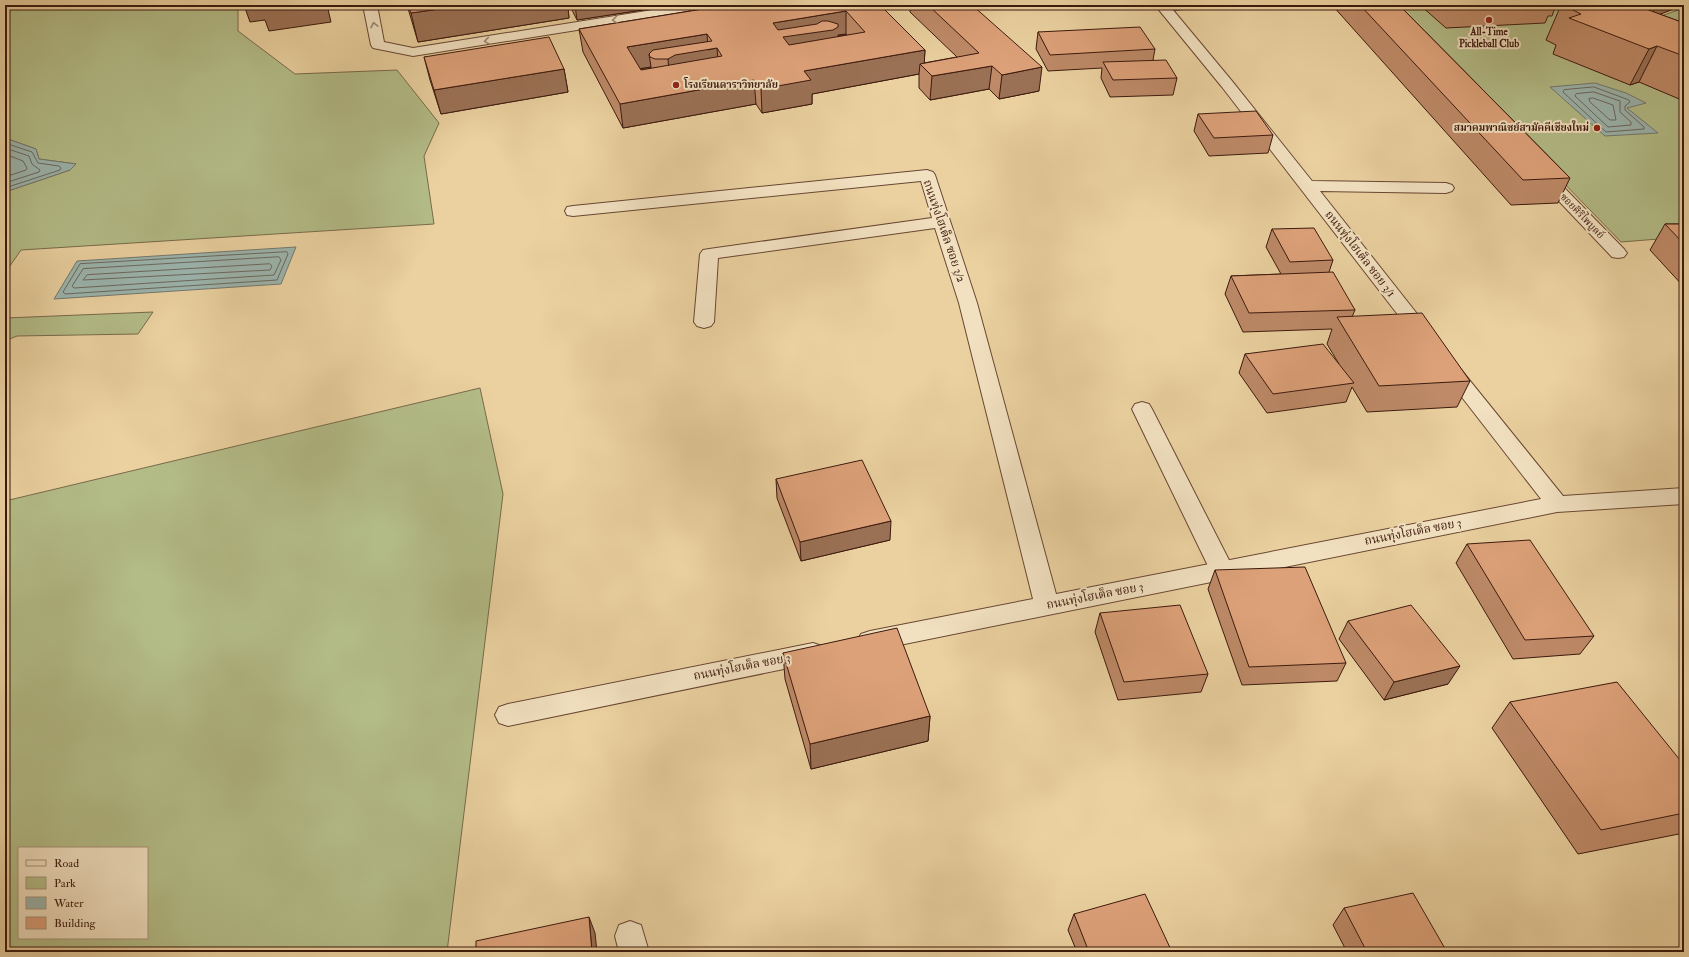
<svg xmlns="http://www.w3.org/2000/svg" width="1689" height="957" font-family="'IM FELL Double Pica','Noto Serif Thai',serif">
	<rect width="100%" height="100%" fill="#ebd1a0"/>
	<filter id="stains"><feTurbulence type="fractalNoise" baseFrequency=".005" numOctaves="4"/><feColorMatrix values="0 0 0 0 .2 0 0 0 0 .09 0 0 0 0 .02 0 0 0 .5 -.17"/></filter>
	<radialGradient id="worn" r=".72"><stop offset=".6" stop-color="#630" stop-opacity="0"/><stop offset="1" stop-color="#630" stop-opacity=".3"/></radialGradient>
	<g fill="#b3bc87" stroke="#786a4a" fill-rule="evenodd">
		<path d="M 5,5 L 238,5 L 238,31 L 295,74 L 397,70 L 439,123 L 424,156 L 434,224 L 21,250 L 5,273 L 5,192 L 70,170 L 76,164 L 39,159 L 36,149 L 5,138 Z"/>
		<path d="M 1391,5 L 1614,5 L 1652,19 L 1684,8 L 1684,237 L 1621,242 Z"/>
		<path d="M 153,312 L 138,334 L 17,336 L 5,341 L 5,318 Z"/>
		<path d="M 480,388 L 503,494 L 447,952 L 5,952 L 5,501 ZM 19,848 L 147,848 L 147,938 L 19,938 Z"/>
	</g>
	<g fill="#9bb5ae" stroke="#75776e">
		<path d="M 1595,83 L 1626,93 L 1646,103 L 1627,108 L 1658,133 L 1605,136 L 1550,87 Z"/>
		<path d="M 5,138 L 36,149 L 39,159 L 76,164 L 70,170 L 5,192 Z"/>
		<path d="M 296,247 L 281,284 L 54,299 L 77,261 Z"/>
	</g>
	<g fill="none" stroke-linecap="round" stroke-linejoin="round">
		<g stroke="#6c675e" stroke-width="1">
			<path d="M 1594,87 L 1629,100 L 1630,102 L 1625,106 L 1625,110 L 1644,127 L 1644,129 L 1606,132 L 1563,92 L 1564,90 Z"/>
			<path d="M 1594,92 L 1620,101 L 1620,112 L 1631,122 L 1631,125 L 1608,127 L 1575,96 L 1576,94 Z"/>
			<path d="M 1593,98 L 1613,105 L 1616,120 L 1610,120 L 1590,102 L 1589,99 Z"/>
			<path d="M 5,143 L 32,152 L 38,163 L 59,166 L 61,168 L 60,170 L 5,188"/>
			<path d="M 5,148 L 29,156 L 32,164 L 40,170 L 39,172 L 5,183"/>
			<path d="M 5,154 L 23,161 L 27,168 L 26,170 L 5,177"/>
			<path d="M 287,252 L 288,254 L 277,280 L 65,294 L 63,292 L 80,264 Z"/>
			<path d="M 279,257 L 281,260 L 274,275 L 74,288 L 72,286 L 83,269 Z"/>
			<path d="M 270,264 L 272,266 L 270,270 L 83,280 L 87,275 Z"/>
		</g>
		<defs>
			<g id="service">
				<path d="M 363,5 L 377,5 L 384,42 L 413,48 L 684,5 L 716,5 L 714,8 L 709,9 L 413,56 L 373,48 L 371,45 Z"/>
				<path d="M 1142,402 L 1149,404 L 1152,409 L 1234,570 L 1230,576 L 1222,579 L 1214,576 L 1210,570 L 1132,409 L 1135,404 Z"/>
			</g>
			<g id="minor">
				<path d="M 1155,5 L 1197,5 L 1195,8 L 1173,10 L 1232,81 L 1312,181 L 1446,183 L 1452,185 L 1454,188 L 1452,191 L 1446,193 L 1320,191 L 1433,334 L 1436,338 L 1433,342 L 1426,344 L 1419,342 L 1222,87 Z"/>
				<path d="M 1541,168 L 1547,170 L 1624,249 L 1627,253 L 1624,257 L 1618,258 L 1612,257 L 1535,176 L 1533,173 L 1535,170 Z"/>
				<path d="M 927,170 L 933,172 L 935,175 L 977,303 L 1056,594 L 1541,499 L 1440,369 L 1437,365 L 1440,361 L 1447,359 L 1454,361 L 1563,496 L 1684,488 L 1684,504 L 1557,512 L 870,651 L 861,648 L 857,641 L 861,634 L 870,631 L 1033,599 L 959,303 L 935,228 L 718,258 L 714,322 L 711,326 L 704,328 L 697,326 L 694,322 L 700,254 L 703,250 L 709,249 L 932,218 L 921,181 L 573,216 L 567,215 L 565,211 L 567,207 L 573,206 Z"/>
				<path d="M 813,643 L 822,646 L 826,653 L 822,660 L 813,663 L 508,726 L 499,723 L 495,715 L 499,707 L 508,704 Z"/>
				<path d="M 630,921 L 641,925 L 649,952 L 619,952 L 615,936 L 619,925 Z"/>
			</g>
		</defs>
		<use href="#service" stroke="#684732" stroke-width="2"/>
		<use href="#minor" stroke="#684732" stroke-width="2"/>
		<use href="#service" fill="#f2e1c1" fill-rule="evenodd"/>
		<use href="#minor" fill="#f2e1c1" fill-rule="evenodd"/>
	</g>
	<g fill="#be8a68" stroke="#3c190d" fill-rule="evenodd">
		<path d="M 407,5 L 675,5 L 577,20 L 572,10 L 572,7 L 568,8 L 569,18 L 418,42 Z"/>
		<path d="M 686,5 L 880,5 L 925,50 L 924,63 L 957,57 L 910,12 L 910,5 L 972,5 L 1039,91 L 999,99 L 989,89 L 930,100 L 919,88 L 919,74 L 812,94 L 812,104 L 762,113 L 756,104 L 623,128 L 583,52 L 579,29 L 690,11 ZM 846,34 L 847,35 L 838,36 L 838,35 ZM 651,67 L 651,68 L 641,70 L 640,69 Z"/>
		<path d="M 1332,5 L 1399,5 L 1570,178 L 1558,203 L 1511,205 Z"/>
		<path d="M 1420,5 L 1556,5 L 1552,16 L 1548,16 L 1545,23 L 1446,28 Z"/>
		<path d="M 1561,5 L 1603,5 L 1606,6 L 1608,5 L 1682,5 L 1682,6 L 1659,14 L 1684,23 L 1684,101 L 1639,82 L 1630,85 L 1553,54 L 1556,45 L 1546,40 Z"/>
		<path d="M 1038,32 L 1155,49 L 1153,60 L 1177,78 L 1173,95 L 1110,97 L 1101,78 L 1102,68 L 1048,71 L 1036,49 Z"/>
		<path d="M 424,57 L 564,69 L 568,92 L 441,114 L 430,80 Z"/>
		<path d="M 1198,114 L 1273,135 L 1268,153 L 1209,156 L 1194,131 Z"/>
		<path d="M 1665,224 L 1684,224 L 1684,287 L 1650,250 Z"/>
		<path d="M 1272,229 L 1333,260 L 1329,272 L 1355,310 L 1352,317 L 1470,381 L 1457,407 L 1367,412 L 1352,387 L 1346,402 L 1267,413 L 1239,373 L 1245,354 L 1339,364 L 1327,344 L 1332,329 L 1243,332 L 1225,294 L 1231,276 L 1281,274 L 1266,247 Z"/>
		<path d="M 776,479 L 890,540 L 801,561 L 777,498 Z"/>
		<path d="M 1467,544 L 1594,636 L 1580,654 L 1513,659 L 1456,563 Z"/>
		<path d="M 1215,570 L 1346,663 L 1337,681 L 1242,685 L 1208,589 Z"/>
		<path d="M 1100,613 L 1208,674 L 1201,692 L 1118,700 L 1095,632 Z"/>
		<path d="M 1348,621 L 1448,684 L 1384,700 L 1339,639 Z"/>
		<path d="M 783,653 L 930,716 L 928,741 L 811,769 L 785,679 Z"/>
		<path d="M 1510,702 L 1684,765 L 1684,833 L 1578,854 L 1492,728 Z"/>
		<path d="M 1344,908 L 1447,952 L 1347,952 L 1333,925 Z"/>
		<path d="M 1074,914 L 1172,952 L 1077,952 L 1068,930 Z"/>
	</g>
	<g fill="#9b7155" stroke="#3c190d">
		<path d="M 244,5 L 327,5 L 331,22 L 269,31 L 265,20 L 250,22 Z"/>
		<path d="M 468,5 L 571,5 L 572,7 L 568,8 L 569,18 L 418,42 L 411,13 Z"/>
		<path d="M 575,5 L 675,5 L 577,20 Z"/>
		<path d="M 1657,5 L 1682,5 L 1682,6 L 1650,18 Z"/>
		<path d="M 846,11 L 846,34 L 838,35 L 838,50 L 784,60 L 773,23 Z"/>
		<path d="M 707,34 L 708,50 L 717,48 L 719,72 L 670,83 L 668,59 L 649,54 L 651,67 L 630,70 L 627,47 Z"/>
		<path d="M 1657,46 L 1639,82 L 1630,85 L 1649,49 Z"/>
		<path d="M 925,50 L 924,68 L 920,64 L 919,74 L 812,94 L 812,104 L 762,113 L 761,89 L 804,71 Z"/>
		<path d="M 992,66 L 989,89 L 930,100 L 932,76 Z"/>
		<path d="M 1042,67 L 1039,91 L 999,99 L 1002,75 Z"/>
		<path d="M 564,69 L 568,92 L 441,114 L 434,90 Z"/>
		<path d="M 754,80 L 756,104 L 623,128 L 620,104 Z"/>
		<path d="M 891,521 L 890,540 L 801,561 L 800,542 Z"/>
		<path d="M 1460,666 L 1448,684 L 1384,700 L 1394,682 Z"/>
		<path d="M 930,716 L 928,741 L 811,769 L 810,744 Z"/>
		<path d="M 589,917 L 595,933 L 597,952 L 592,952 Z"/>
	</g>
	<g fill="#dda179" stroke="#3c190d" fill-rule="evenodd">
		<path d="M 261,5 L 283,5 L 261,8 Z"/>
		<path d="M 408,5 L 468,5 L 411,13 Z"/>
		<path d="M 700,5 L 880,5 L 925,50 L 804,71 L 811,80 L 761,89 L 754,80 L 620,104 L 579,29 L 703,9 ZM 846,11 L 865,32 L 789,45 L 783,37 L 833,30 L 838,27 L 838,24 L 828,21 L 822,21 L 817,24 L 778,30 L 773,23 ZM 707,34 L 712,41 L 653,50 L 649,54 L 650,57 L 655,59 L 668,59 L 675,55 L 717,48 L 722,56 L 641,70 L 627,47 Z"/>
		<path d="M 928,5 L 972,5 L 1042,67 L 1002,75 L 992,66 L 932,76 L 920,64 L 979,53 Z"/>
		<path d="M 1360,5 L 1399,5 L 1570,178 L 1523,180 Z"/>
		<path d="M 1563,5 L 1603,5 L 1606,6 L 1608,5 L 1635,5 L 1684,23 L 1684,56 L 1657,46 L 1649,49 L 1569,18 L 1581,14 Z"/>
		<path d="M 1140,27 L 1155,49 L 1050,55 L 1038,32 Z"/>
		<path d="M 549,37 L 564,69 L 434,90 L 424,57 Z"/>
		<path d="M 1166,60 L 1177,78 L 1113,80 L 1103,62 Z"/>
		<path d="M 1256,111 L 1273,135 L 1214,138 L 1198,114 Z"/>
		<path d="M 1665,224 L 1684,224 L 1684,244 Z"/>
		<path d="M 1314,228 L 1333,260 L 1290,262 L 1272,229 Z"/>
		<path d="M 1333,272 L 1355,310 L 1249,313 L 1231,276 Z"/>
		<path d="M 1422,313 L 1470,381 L 1379,386 L 1337,317 Z"/>
		<path d="M 1323,344 L 1354,383 L 1273,394 L 1245,354 Z"/>
		<path d="M 862,460 L 891,521 L 800,542 L 776,479 Z"/>
		<path d="M 1530,540 L 1594,636 L 1525,640 L 1467,544 Z"/>
		<path d="M 1305,567 L 1346,663 L 1249,667 L 1215,570 Z"/>
		<path d="M 1180,605 L 1208,674 L 1124,682 L 1100,613 Z"/>
		<path d="M 1411,605 L 1460,666 L 1394,682 L 1348,621 Z"/>
		<path d="M 897,628 L 930,716 L 810,744 L 783,653 Z"/>
		<path d="M 1617,682 L 1684,765 L 1684,813 L 1601,830 L 1510,702 Z"/>
		<path d="M 1413,893 L 1447,952 L 1367,952 L 1344,908 Z"/>
		<path d="M 1145,894 L 1172,952 L 1089,952 L 1074,914 Z"/>
		<path d="M 589,917 L 592,952 L 476,952 L 476,941 Z"/>
	</g>
	<defs><path id="oneway-chevron" d="M-2-3.5L2.5 0L-2 3.5" fill="none" stroke-width="1.6" stroke-linecap="round" stroke-linejoin="round"/></defs>
	<g stroke="#a08770">
		<use href="#oneway-chevron" transform="translate(615 20) rotate(171)"/>
		<use href="#oneway-chevron" transform="translate(374 25) rotate(-102)"/>
		<use href="#oneway-chevron" transform="translate(487 41) rotate(171)"/>
	</g>
	<g fill="#8f2418" stroke="#f2e1c1" stroke-width="1.5">
		<circle cx="1489" cy="20" r="4"/>
		<circle cx="676" cy="85" r="4"/>
		<circle cx="1597" cy="128" r="4"/>
	</g>
	<g text-anchor="middle" dominant-baseline="central" stroke-width="4" stroke-linejoin="round" paint-order="stroke">
		<g font-size="10" font-weight="bold" fill="#3c190d" stroke="#f2e1c1">
			<text x="1489" y="32">All-Time<tspan x="1489" dy="12">Pickleball Club</tspan></text>
			<text x="684" y="85" text-anchor="start">โรงเรียนดาราวิทยาลัย</text>
			<text x="1589" y="128" text-anchor="end">สมาคมพาณิชย์สามัคคีเชียงใหม่</text>
		</g>
		<g font-size="10" fill="#3c190d" stroke="#f2e1c1">
			<text transform="translate(1582 216) rotate(46)">ซอยศิริไพบูลย์</text>
		</g>
		<g font-size="12" fill="#3c190d" stroke="#f2e1c1">
			<text transform="translate(944 231) rotate(71)">ถนนทุ่งโฮเต็ล ซอย 3/2</text>
			<text transform="translate(1360 254) rotate(52)">ถนนทุ่งโฮเต็ล ซอย 3/1</text>
			<text transform="translate(1413 532) rotate(-11)">ถนนทุ่งโฮเต็ล ซอย 3</text>
			<text transform="translate(1095 596) rotate(-11)">ถนนทุ่งโฮเต็ล ซอย 3</text>
			<text transform="translate(742 667) rotate(-11)">ถนนทุ่งโฮเต็ล ซอย 3</text>
		</g>
	</g>
	<rect width="1689" height="957" fill="none" stroke="#ebd1a0" stroke-width="20"/>
	<rect x="6" y="6" width="1677" height="945" fill="none" stroke="#3c190d" stroke-width="2"/>
	<rect x="10" y="10" width="1669" height="937" fill="none" stroke="#3c190d"/>
	<rect x="18" y="847" width="130" height="92" fill="#f2e1c1" stroke="#a99179"/>
	<rect x="26" y="860" width="20" height="6" fill="#f2e1c1" stroke="#a99179"/>
	<text x="54" y="867" font-size="12" fill="#3c190d">Road</text>
	<rect x="26" y="877" width="20" height="12" fill="#b3bc87" stroke="#a99179"/>
	<text x="54" y="887" font-size="12" fill="#3c190d">Park</text>
	<rect x="26" y="897" width="20" height="12" fill="#9bb5ae" stroke="#a99179"/>
	<text x="54" y="907" font-size="12" fill="#3c190d">Water</text>
	<rect x="26" y="917" width="20" height="12" fill="#dda179" stroke="#a99179"/>
	<text x="54" y="927" font-size="12" fill="#3c190d">Building</text>
	<rect width="100%" height="100%" filter="url(#stains)"/>
	<rect width="100%" height="100%" fill="url(#worn)"/>
</svg>
